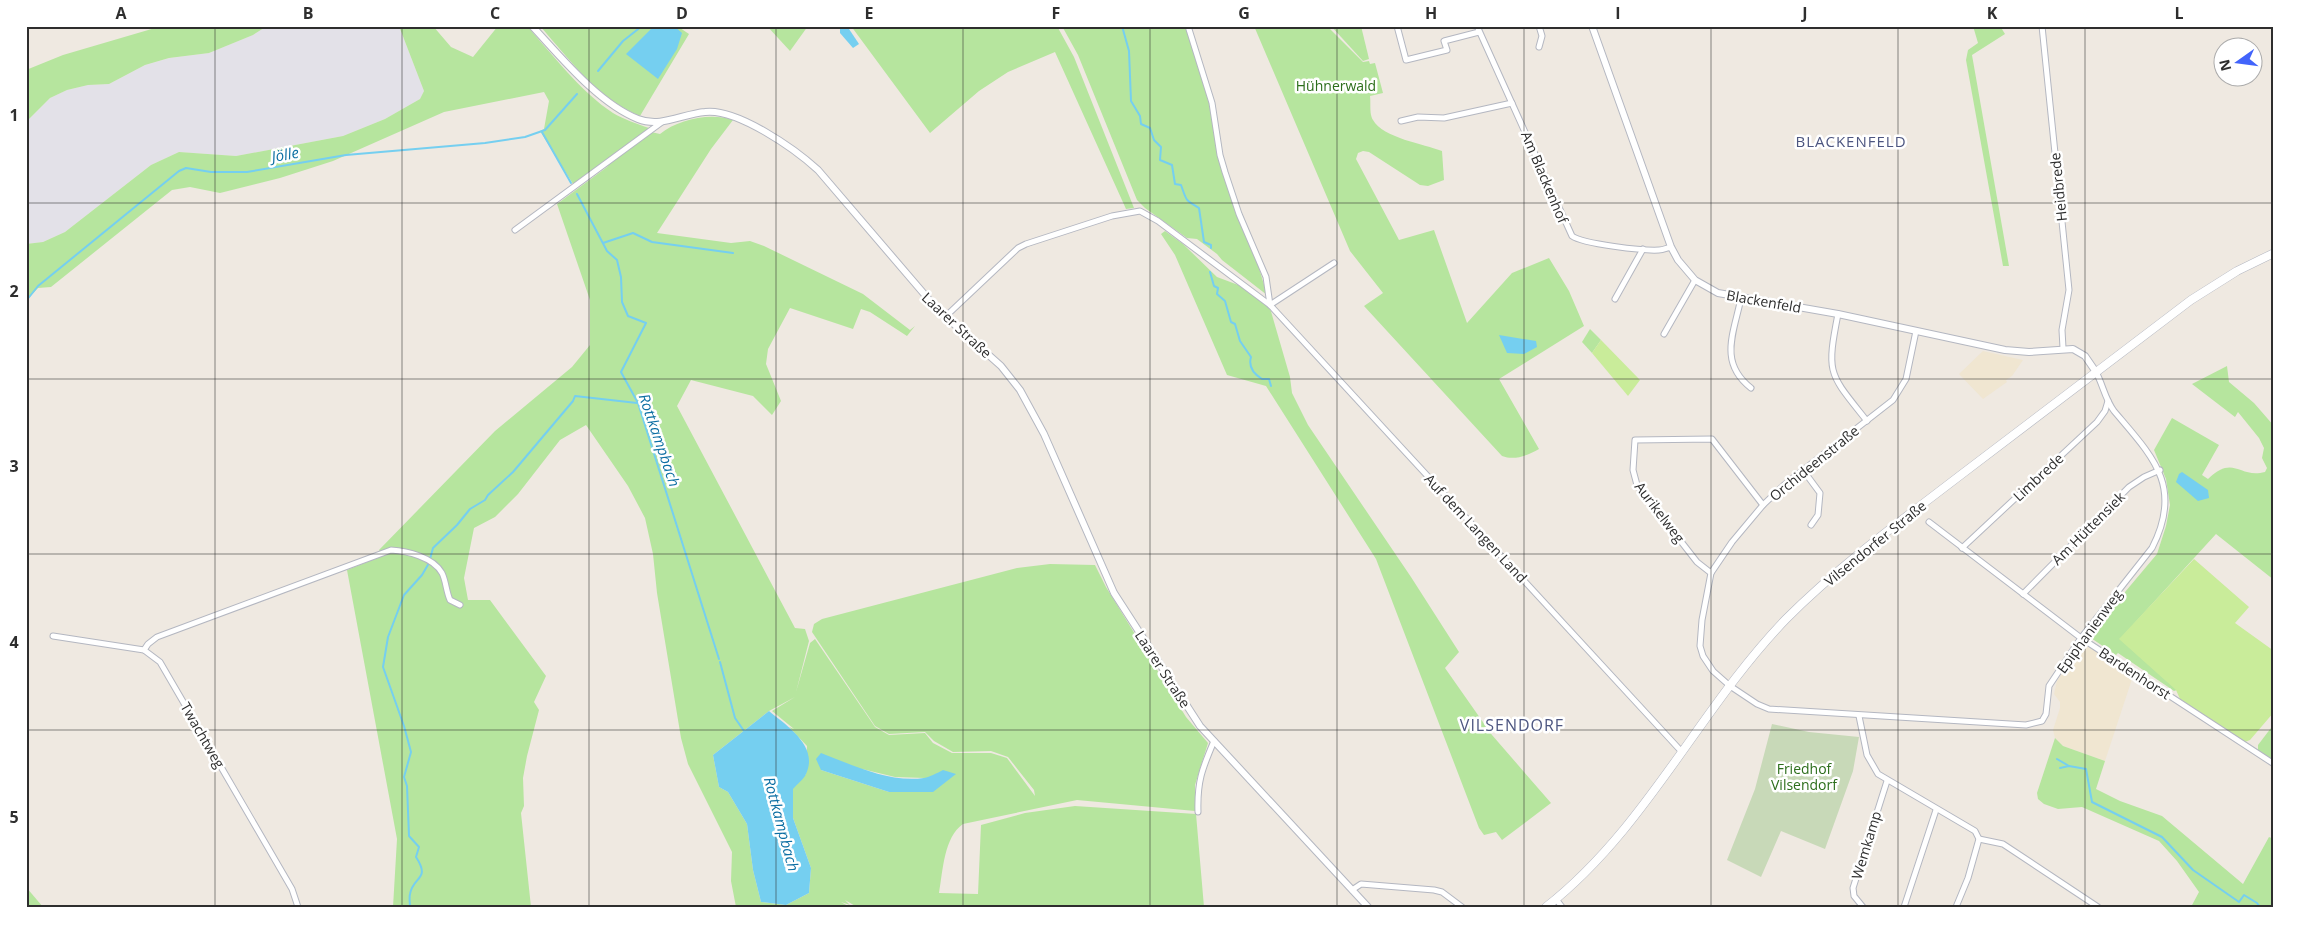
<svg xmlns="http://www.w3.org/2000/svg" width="2300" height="933" font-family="'Open Sans',sans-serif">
	<rect width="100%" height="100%" fill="#efe9e1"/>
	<path fill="#e3e1e8" d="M 267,26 L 399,26 L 424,91 L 420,99 L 385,119 L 343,136 L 236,156 L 179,152 L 151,165 L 65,232 L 43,242 L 26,244 L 26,122 L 50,98 L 67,90 L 88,85 L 109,84 L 145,65 L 170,58 L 209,53 L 253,35 Z"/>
	<g fill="#f0e6d1">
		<path d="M 1983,351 L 2023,360 L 2012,376 L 2006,380 L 2007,382 L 1983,399 L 1959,374 Z"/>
		<path d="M 2086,645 L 2133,676 L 2105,761 L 2063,746 L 2055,738 L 2053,730 L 2060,708 L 2060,702 L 2054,694 L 2057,681 L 2080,646 Z"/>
	</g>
	<g fill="#b6e59e" fill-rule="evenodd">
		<path d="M 155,26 L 267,26 L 253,35 L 209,53 L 169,58 L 145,65 L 109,84 L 88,85 L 67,90 L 50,98 L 26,122 L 26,70 L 63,55 L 155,28 Z"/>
		<path d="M 399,26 L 433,26 L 451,47 L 473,57 L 498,26 L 527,26 C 552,54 581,92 613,113 C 623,119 637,124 649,128 L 651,132 L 660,134 C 678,119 711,112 733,120 L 711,149 L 657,233 L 731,243 L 750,241 L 764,246 L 863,294 L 910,330 L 915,326 L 907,336 L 870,312 L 861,309 L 853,329 L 790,308 L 768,349 L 766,364 L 781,401 L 772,415 L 753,396 L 691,380 L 677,406 L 795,628 L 805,629 L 809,641 L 796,692 L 810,643 L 815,639 L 875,727 L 889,735 L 925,733 L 933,743 L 952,753 L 991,753 L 1007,758 L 1035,796 L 1034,790 L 1008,757 L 991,751 L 953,752 L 934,741 L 925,732 L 889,734 L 875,726 L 812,632 L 814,624 L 822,619 L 1017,568 L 1050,564 L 1095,565 L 1106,587 L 1186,717 L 1208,743 L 1195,785 L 1195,811 L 1077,800 L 963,824 C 944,837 943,870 939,893 L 978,894 L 981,825 L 1025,813 L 1075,806 L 1196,814 L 1204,907 L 857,907 L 845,900 L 850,905 L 841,902 L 850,907 L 736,907 L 731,881 L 732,852 L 688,764 L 681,738 L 657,593 L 653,554 L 645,518 L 628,486 L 586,425 L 560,440 L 518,494 L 495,517 L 474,528 L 464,578 L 468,600 L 490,600 L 546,676 L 534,702 L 539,710 L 527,756 L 523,778 L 524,806 L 521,813 L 531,907 L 393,907 L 397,839 L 347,570 L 382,556 L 379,550 L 495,431 L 572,367 L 590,345 L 590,300 L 557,204 L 607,167 L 615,155 L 622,149 L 573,184 L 540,131 L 544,129 L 549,101 L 544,92 L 444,112 L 333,161 L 280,178 L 220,193 L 190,187 L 172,190 L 51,287 L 38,288 L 26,301 L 26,244 L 43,242 L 65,232 L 151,165 L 179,152 L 236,156 L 343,136 L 385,119 L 420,99 L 424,91 ZM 795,697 L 772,711 L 794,729 L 789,727 L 807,746 L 806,774 L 793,788 L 793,818 L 811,868 L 809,893 L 786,905 L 761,902 L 753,870 L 747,824 L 728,792 L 719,787 L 713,755 L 769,711 ZM 862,769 L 895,777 L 925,778 L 889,792 L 821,770 Z"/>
		<path d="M 540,26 L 677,26 L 689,34 L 640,116 C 598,99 569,59 540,26 Z"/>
		<path d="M 767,26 L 808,26 L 790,51 Z"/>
		<path d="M 851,26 L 1057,26 L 1074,57 L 1134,208 L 1126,209 L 1055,52 L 1008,72 L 979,91 L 930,133 Z"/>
		<path d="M 1062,26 L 1186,26 L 1206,87 L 1230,194 L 1254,251 L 1267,295 L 1222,260 L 1217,254 L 1197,239 L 1187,238 L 1145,208 L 1137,200 L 1078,55 Z"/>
		<path d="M 1254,26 L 1327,26 L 1363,62 L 1369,61 L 1370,64 L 1375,63 L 1383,93 L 1370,96 C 1371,103 1369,114 1373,120 C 1383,138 1424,144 1442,151 L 1444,180 L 1428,186 L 1420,185 L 1369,152 L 1363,151 L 1358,153 L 1356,159 L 1399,240 L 1434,230 L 1467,323 L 1512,273 L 1549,258 L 1569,291 L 1584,326 L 1499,379 L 1539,449 C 1528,455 1515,461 1502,456 L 1364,306 L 1383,293 L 1350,251 Z"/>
		<path d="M 1331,26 L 1361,26 L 1369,59 L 1363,61 Z"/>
		<path d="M 1973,26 L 2000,26 L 2005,34 L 1972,55 L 2009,266 L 2003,266 L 1966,60 L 1968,50 L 1978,43 Z"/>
		<path d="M 1165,231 L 1183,244 L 1217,277 L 1241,286 L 1270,308 L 1290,377 L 1292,393 L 1308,425 L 1411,577 L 1459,652 L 1445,668 L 1492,735 L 1551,803 L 1502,840 L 1496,832 L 1484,835 L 1479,828 L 1376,559 L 1266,386 L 1227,375 L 1175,255 L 1161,234 Z"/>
		<path d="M 1590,329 L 1601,340 L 1592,353 L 1582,342 Z"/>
		<path d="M 2227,366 L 2229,382 L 2254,403 L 2274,426 L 2274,580 L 2216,534 L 2120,639 L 2177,690 L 2174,691 L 2118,653 L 2116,655 L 2088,636 L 2157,554 L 2166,526 L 2170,505 L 2166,479 L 2154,450 L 2172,418 L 2219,445 L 2202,475 L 2208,479 C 2234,454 2239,479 2265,472 L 2267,468 L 2262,458 L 2264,448 L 2259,438 L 2238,412 L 2235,417 L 2192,384 Z"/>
		<path d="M 2274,724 L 2274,761 L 2258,752 L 2258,745 Z"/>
		<path d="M 2055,738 L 2063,746 L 2105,761 L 2096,789 L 2120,801 L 2162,816 L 2243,884 L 2269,837 L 2274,839 L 2274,907 L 2191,907 L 2199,892 L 2177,861 L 2159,841 L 2082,807 L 2058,809 L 2044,804 L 2038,799 L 2037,793 Z"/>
		<path d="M 26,887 L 43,907 L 26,907 Z"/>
	</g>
	<path fill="#c8d9b8" d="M 1772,724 L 1809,732 L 1859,737 L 1853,771 L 1825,849 L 1781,831 L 1761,877 L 1727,860 L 1755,789 Z"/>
	<g fill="#c9ec9a">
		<path d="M 1601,340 L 1640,380 L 1628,396 L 1592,353 Z"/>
		<path d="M 2194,559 L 2249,607 L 2235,623 L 2274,651 L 2274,712 L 2250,740 L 2245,742 L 2180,699 L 2176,690 L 2119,639 Z"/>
	</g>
	<g fill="#75cff0">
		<path d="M 654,26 L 674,26 L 682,33 L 677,49 L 658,79 L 626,54 Z"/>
		<path d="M 847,26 L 859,44 L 853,48 L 840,33 L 840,28 Z"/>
		<path d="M 1499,335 L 1536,341 L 1537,347 L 1524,354 L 1507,353 Z"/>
		<path d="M 2182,472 L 2208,490 L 2209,498 L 2198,501 L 2176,482 L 2179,474 Z"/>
		<path d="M 769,711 C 787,726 819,746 806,774 C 804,779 797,784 793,789 L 793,818 L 811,868 L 809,893 L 786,905 L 761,902 L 753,870 L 747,824 L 728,792 L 719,787 L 713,755 Z"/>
		<path d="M 821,753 C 853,765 889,783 924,778 C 930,777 937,773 943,770 L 956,774 L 933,792 L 889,792 L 821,770 L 816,759 Z"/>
	</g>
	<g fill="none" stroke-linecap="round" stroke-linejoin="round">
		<g stroke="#75cff0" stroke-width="2">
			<path d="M 1122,26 L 1129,51 L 1131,101 L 1140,116 L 1141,124 L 1150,128 L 1154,140 L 1161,147 L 1160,160 L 1172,165 L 1175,184 L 1181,185 C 1187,201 1184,199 1199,208 L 1204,242 L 1211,245 L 1211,248"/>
			<path d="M 598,71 L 623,41 L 642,26"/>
			<path d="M 542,132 L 571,183"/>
			<path d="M 577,194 L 607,251 L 617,260 L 621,277 L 622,302 L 628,316 L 646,323 L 621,372 L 638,403 L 719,659"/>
			<path d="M 603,243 L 633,233 L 652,242 L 733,253"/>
			<path d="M 1210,272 L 1214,286 L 1218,288 L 1217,294 L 1225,301 L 1231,322 L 1235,324 L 1240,341 L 1251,357 C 1248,367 1254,374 1262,379 L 1269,379 L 1271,386"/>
			<path d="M 26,301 L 38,286 L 179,171 L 186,168 L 211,172 L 247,172 L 346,155 L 485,143 L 525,137 L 545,130 L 577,94"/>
			<path d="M 430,559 L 433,548 L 457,525 L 470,509 L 485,500 L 488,495 L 513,472 L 573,401 L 575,396 L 637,403"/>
			<path d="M 720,662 L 735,718 L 744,731"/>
			<path d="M 2057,759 L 2069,766"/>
			<path d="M 2060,768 L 2069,766 L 2086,769 L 2092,802 L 2162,837 L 2193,870 L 2239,902 L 2244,895 L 2257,903 L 2260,907"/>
			<path d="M 410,907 C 410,903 409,898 410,894 C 413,876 431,880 416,857 L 419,847 L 409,836 L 407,786 L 404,777 L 411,752 L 404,726 L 383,667 L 388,637 L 404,595 L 422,575 L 429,563"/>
		</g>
		<defs>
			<g id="minor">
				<path d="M 1188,26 L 1212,103 L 1220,155 L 1225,172 L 1239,214 L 1266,277 L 1270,305"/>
				<path d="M 1397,26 L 1406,60 L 1447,50 L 1444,41 L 1479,32"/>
				<path d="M 1477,26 L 1572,236 C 1583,244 1644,251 1659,250 C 1663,250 1667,248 1671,247"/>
				<path d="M 2042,26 L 2069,290 L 2062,330 L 2063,348"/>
				<path d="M 1539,47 L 1542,36 L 1539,26"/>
				<path d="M 1401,121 L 1418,117 L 1444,118 L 1512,103"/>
				<path d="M 515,230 L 662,122"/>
				<path d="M 1741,298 C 1734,333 1718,362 1751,388"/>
				<path d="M 1615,299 L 1643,249"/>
				<path d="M 1270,305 L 1334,263"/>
				<path d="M 1838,314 C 1826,375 1829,373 1867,421"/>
				<path d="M 945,317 L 1018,248 L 1026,244 L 1112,216 L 1140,211 L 1158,221 L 1270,305 L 1681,751"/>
				<path d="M 1916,331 L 1906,379 L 1893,400 L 1784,485 L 1763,505 L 1732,542 L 1711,573 L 1702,620 L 1700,646 L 1703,656 L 1713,671 L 1730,686 L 1757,704 L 1769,709 L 2026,725 L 2042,721 L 2046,714 L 2049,686 L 2081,638 L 2152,548 C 2184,486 2152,456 2114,411 C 2105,399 2103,385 2096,372"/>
				<path d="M 1664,334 L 1695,280"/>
				<path d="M 1803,470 L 1820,493 L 1818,515 L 1811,525"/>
				<path d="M 1929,522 L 2081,638 L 2274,764"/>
				<path d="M 1962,548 L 2097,422 L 2105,411 L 2108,401"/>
				<path d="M 1711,573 L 1697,562 L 1637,485 L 1633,470 L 1635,440 L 1712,439 L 1763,505"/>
				<path d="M 2023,594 L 2129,487 L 2144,477 L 2160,470"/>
				<path d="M 53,636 L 144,650 L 160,662 L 292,889 L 298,907"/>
				<path d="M 144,650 L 148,644 L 157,637 L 391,550 C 407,551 433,557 442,573 C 446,581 446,591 450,600 L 460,605"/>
				<path d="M 1859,716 L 1867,755 L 1878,774 L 1975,831 L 1979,839 L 1968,878 L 1956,907"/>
				<path d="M 1198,812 C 1197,782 1202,769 1214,741"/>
				<path d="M 1979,839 L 2003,844 L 2098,907"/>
				<path d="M 1352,890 L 1361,884 L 1434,890 L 1442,892 L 1462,907"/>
				<path d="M 1556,899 L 1562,907"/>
				<path d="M 1863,907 L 1854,896 L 1853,888 L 1887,781"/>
				<path d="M 1904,907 L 1936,810"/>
			</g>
			<g id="tertiary">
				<path d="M 532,26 C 561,57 598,103 638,119 C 661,128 682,114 705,112 C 737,108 795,149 818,170 L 937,309 L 1001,366 L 1020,390 L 1044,434 L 1114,593 L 1200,726 L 1368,907"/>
				<path d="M 1592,26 L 1671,247 L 1678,260 L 1695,280 L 1718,293 L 1838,314 L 2005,350 L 2029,352 L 2073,349 L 2085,356 L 2096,372"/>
			</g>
			<path id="secondary" d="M 1546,907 C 1646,829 1699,709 1786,619 C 1840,565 1902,520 1962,474 C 2038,416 2114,358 2191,300 L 2237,271 L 2274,253"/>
		</defs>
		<use href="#minor" stroke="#b4b7c1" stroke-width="7"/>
		<use href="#tertiary" stroke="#b4b7c1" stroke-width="8"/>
		<use href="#secondary" stroke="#b4b7c1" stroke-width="9"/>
		<use href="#minor" stroke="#fff" stroke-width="5"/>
		<use href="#tertiary" stroke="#fff" stroke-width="6"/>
		<use href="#secondary" stroke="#fff" stroke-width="8"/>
	</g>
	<path fill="none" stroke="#2e2e2e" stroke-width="1" stroke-opacity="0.55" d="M 215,26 L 215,907M 402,26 L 402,907M 589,26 L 589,907M 776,26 L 776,907M 963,26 L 963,907M 1150,26 L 1150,907M 1337,26 L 1337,907M 1524,26 L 1524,907M 1711,26 L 1711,907M 1898,26 L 1898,907M 2085,26 L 2085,907M 26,203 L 2274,203M 26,379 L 2274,379M 26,554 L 2274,554M 26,730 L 2274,730"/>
	<g text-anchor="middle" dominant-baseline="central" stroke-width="5" stroke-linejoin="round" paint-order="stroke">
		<g font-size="14" fill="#2c6e1b" stroke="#fff">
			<text x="1336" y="85">Hühnerwald</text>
			<text x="1804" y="768">Friedhof<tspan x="1804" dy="16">Vilsendorf</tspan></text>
		</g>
		<g font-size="14" fill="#2e2e2e" stroke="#fff">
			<text transform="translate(1545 177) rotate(67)">Am Blackenhof</text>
			<text transform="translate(2058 187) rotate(-96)">Heidbrede</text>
			<text transform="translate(1764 301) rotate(10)">Blackenfeld</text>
			<text transform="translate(957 325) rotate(43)">Laarer Straße</text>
			<text transform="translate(1814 463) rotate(-39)">Orchideenstraße</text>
			<text transform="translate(2038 477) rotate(-43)">Limbrede</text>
			<text transform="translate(1660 512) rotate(53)">Aurikelweg</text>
			<text transform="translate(1476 528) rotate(47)">Auf dem Langen Land</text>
			<text transform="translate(2088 528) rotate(-45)">Am Hüttensiek</text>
			<text transform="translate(1875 543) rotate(-39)">Vilsendorfer Straße</text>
			<text transform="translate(2089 631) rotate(-54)">Epiphanienweg</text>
			<text transform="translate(1163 669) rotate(57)">Laarer Straße</text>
			<text transform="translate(2135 673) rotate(33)">Bardenhorst</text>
			<text transform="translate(203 735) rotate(60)">Twachtweg</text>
			<text transform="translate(1866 845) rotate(-73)">Wemkamp</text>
		</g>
		<g font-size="15" letter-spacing="1" fill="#4d5680" stroke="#fff">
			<text x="1851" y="141">BLACKENFELD</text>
		</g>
		<g font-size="15" font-style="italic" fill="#0d6fa3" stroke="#fff">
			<text transform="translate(285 154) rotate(-10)">Jölle</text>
			<text transform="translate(660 440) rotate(71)">Rottkampbach</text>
			<text transform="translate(782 824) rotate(75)">Rottkampbach</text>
		</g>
		<g font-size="16" letter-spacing="1" fill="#4d5680" stroke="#fff">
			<text x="1512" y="725">VILSENDORF</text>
		</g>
	</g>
	<rect width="2300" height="933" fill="none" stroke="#ffffff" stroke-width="55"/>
	<g transform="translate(2238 62) rotate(256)"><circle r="24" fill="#ffffff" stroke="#ababab"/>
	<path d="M0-4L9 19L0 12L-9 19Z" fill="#4264fb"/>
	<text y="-8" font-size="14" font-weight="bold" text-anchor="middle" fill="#2e2e2e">N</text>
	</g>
	<rect x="28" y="28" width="2244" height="878" fill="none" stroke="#2e2e2e" stroke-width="2"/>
	<g font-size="16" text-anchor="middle" font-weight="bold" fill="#2e2e2e">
		<text x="121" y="19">A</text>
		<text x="308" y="19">B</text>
		<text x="495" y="19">C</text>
		<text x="682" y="19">D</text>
		<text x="869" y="19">E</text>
		<text x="1056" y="19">F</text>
		<text x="1244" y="19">G</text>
		<text x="1431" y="19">H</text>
		<text x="1618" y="19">I</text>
		<text x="1805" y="19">J</text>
		<text x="1992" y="19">K</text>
		<text x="2179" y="19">L</text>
		<text x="14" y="121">1</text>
		<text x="14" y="297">2</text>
		<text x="14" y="472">3</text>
		<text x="14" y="648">4</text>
		<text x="14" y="823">5</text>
	</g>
</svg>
